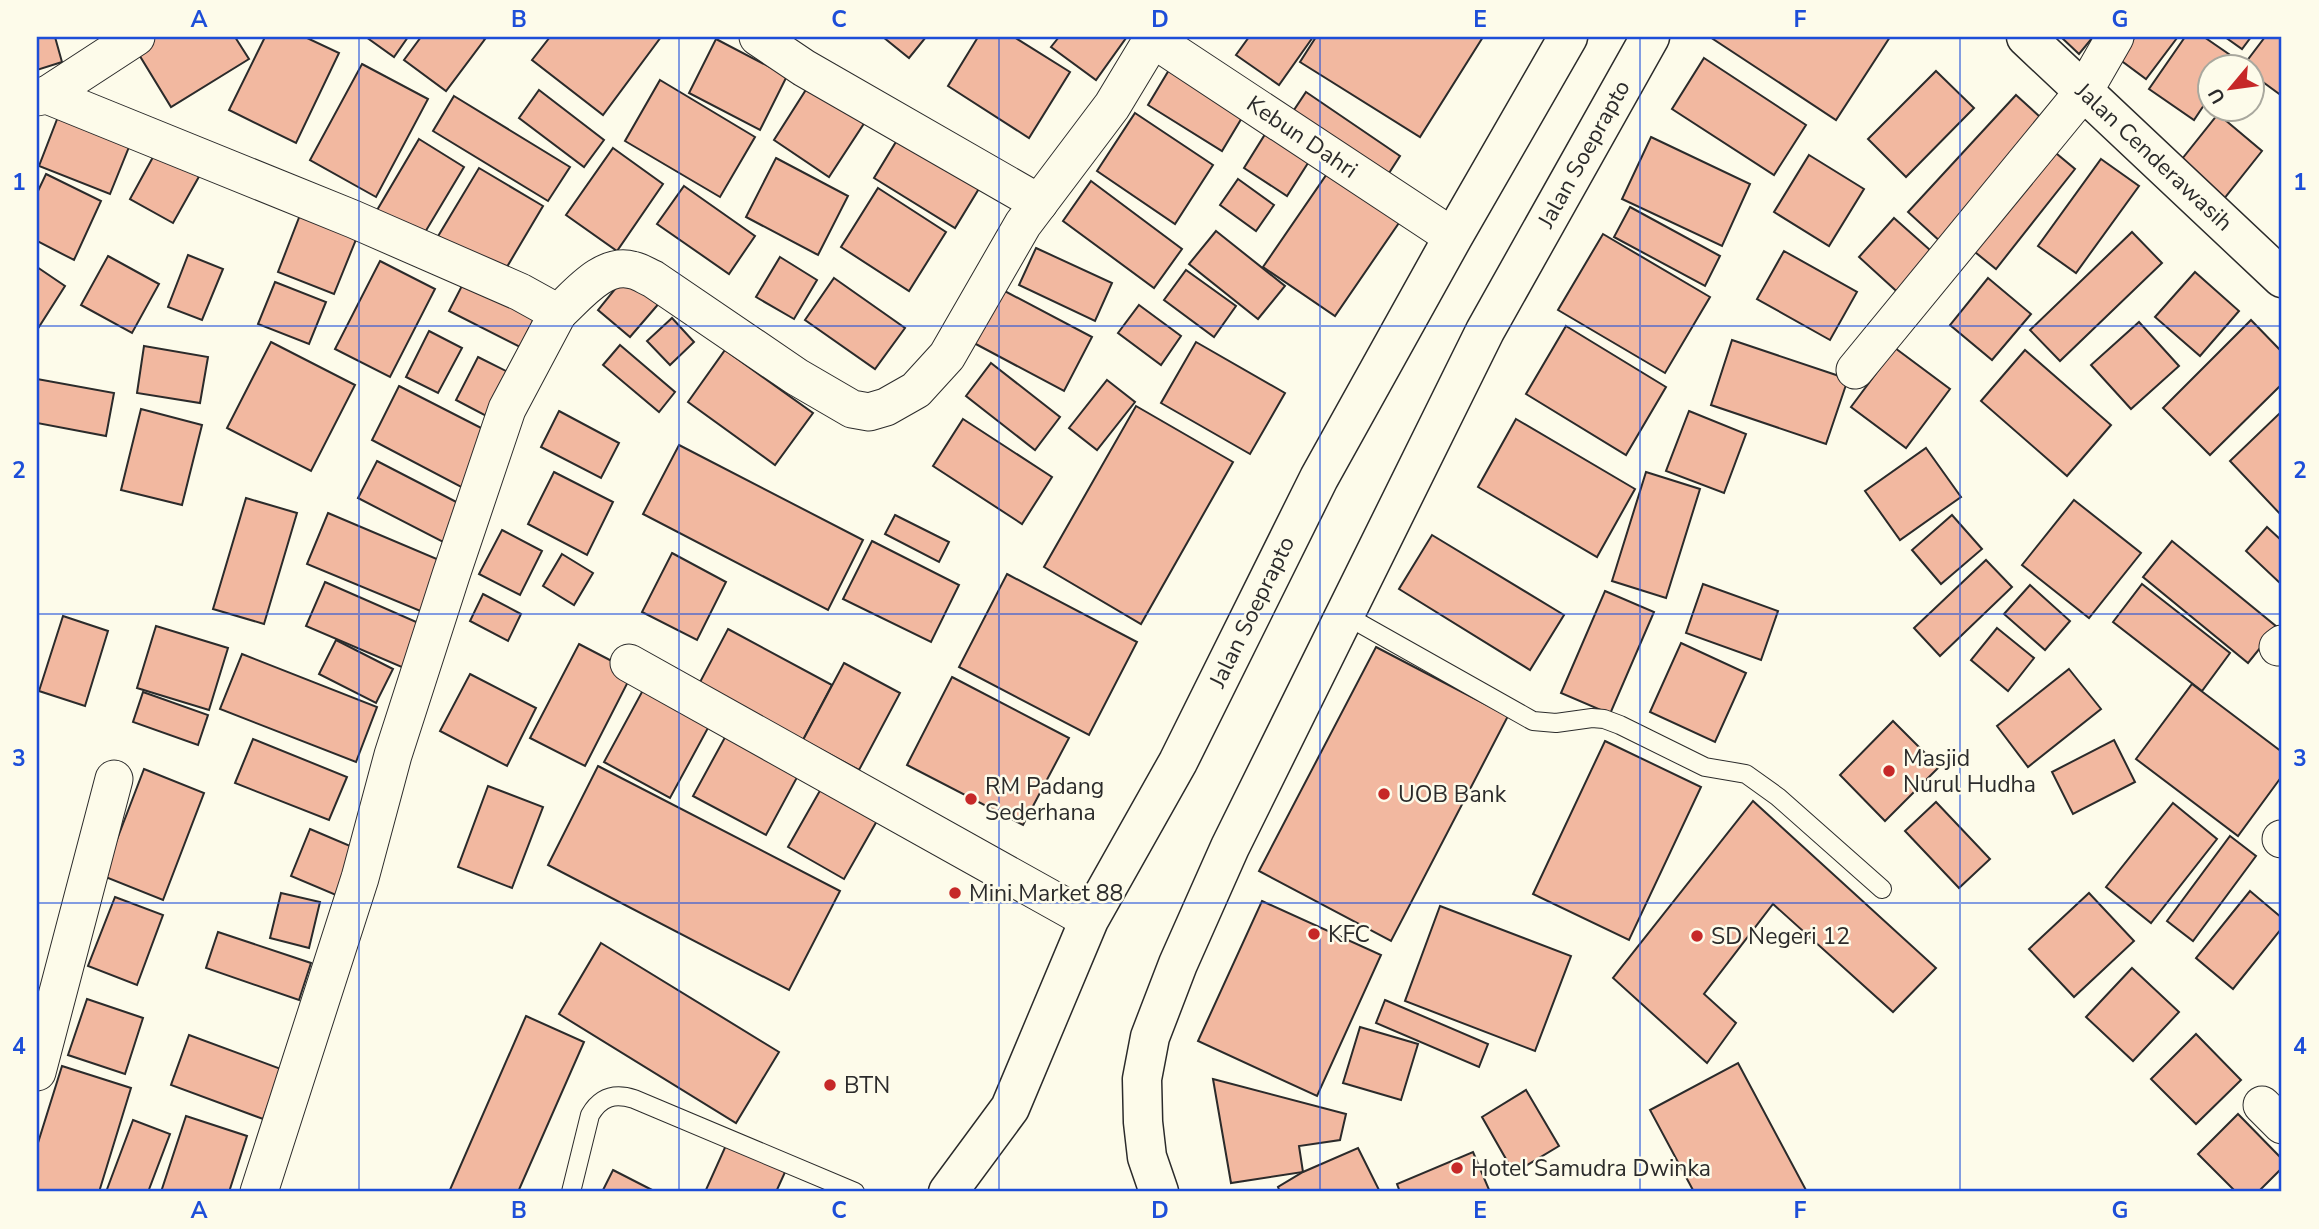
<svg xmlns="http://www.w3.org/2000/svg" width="2319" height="1229" font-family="'Nunito Sans',sans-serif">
	<rect width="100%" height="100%" fill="#fdfbea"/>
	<g fill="#f2b8a0" stroke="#2b2b2b" stroke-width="2">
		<path d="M 37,37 L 55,37 L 62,62 L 37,70 Z"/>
		<path d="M 154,37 L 235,37 L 249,59 L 171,107 L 135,48 Z"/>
		<path d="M 265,37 L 305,37 L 339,53 L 296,143 L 229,110 Z"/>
		<path d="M 366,37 L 408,37 L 394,57 Z"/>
		<path d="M 421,37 L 481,37 L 485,39 L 446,91 L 404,60 Z"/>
		<path d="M 550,37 L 661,37 L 603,115 L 532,60 Z"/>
		<path d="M 883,37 L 926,37 L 909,58 Z"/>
		<path d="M 978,37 L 1014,37 L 1070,72 L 1029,138 L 948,86 Z"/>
		<path d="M 1059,37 L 1125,37 L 1126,38 L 1096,80 L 1051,47 Z"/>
		<path d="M 1249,37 L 1313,37 L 1279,85 L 1236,55 Z"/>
		<path d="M 1316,37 L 1483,37 L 1420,137 L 1300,62 Z"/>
		<path d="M 1710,37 L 1890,37 L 1836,120 Z"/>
		<path d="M 2061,37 L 2093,37 L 2079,54 Z"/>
		<path d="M 2135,37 L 2177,38 L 2146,79 L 2119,59 Z"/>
		<path d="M 2185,37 L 2204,37 L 2236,59 L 2231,66 L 2210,66 L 2210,96 L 2194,120 L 2149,89 Z"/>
		<path d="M 2225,37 L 2251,37 L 2242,49 Z"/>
		<path d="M 2265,37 L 2282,37 L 2282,96 L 2252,74 L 2252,66 L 2243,66 Z"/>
		<path d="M 716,39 L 787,76 L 760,130 L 689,93 Z"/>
		<path d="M 1704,58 L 1806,125 L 1774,175 L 1672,109 Z"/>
		<path d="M 1175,60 L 1249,106 L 1222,151 L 1148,105 Z"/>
		<path d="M 362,64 L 428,99 L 376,197 L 310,160 Z"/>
		<path d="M 1936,71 L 1974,108 L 1906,177 L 1868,139 Z"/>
		<path d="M 660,80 L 755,137 L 720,197 L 625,141 Z"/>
		<path d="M 809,85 L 865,122 L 829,177 L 774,140 Z"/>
		<path d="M 539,90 L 604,140 L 584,167 L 519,118 Z"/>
		<path d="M 1306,92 L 1400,156 L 1380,187 L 1286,122 Z"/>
		<path d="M 2016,95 L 2050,126 L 1942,243 L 1908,212 Z"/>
		<path d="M 454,96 L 570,167 L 548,201 L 433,131 Z"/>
		<path d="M 61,109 L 133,137 L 110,194 L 39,166 Z"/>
		<path d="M 1135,113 L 1213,165 L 1175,224 L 1097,171 Z"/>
		<path d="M 2218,114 L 2262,151 L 2223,200 L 2178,164 Z"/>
		<path d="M 1272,123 L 1315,152 L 1287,196 L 1244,168 Z"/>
		<path d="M 902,132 L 983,182 L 955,228 L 874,178 Z"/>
		<path d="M 1651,137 L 1750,184 L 1722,246 L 1622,199 Z"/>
		<path d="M 419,139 L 464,167 L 418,244 L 373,217 Z"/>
		<path d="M 2045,144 L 2075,169 L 1996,269 L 1965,244 Z"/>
		<path d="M 158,148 L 201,173 L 173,223 L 130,199 Z"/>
		<path d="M 613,148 L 663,184 L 617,251 L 566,215 Z"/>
		<path d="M 1809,155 L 1864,189 L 1829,246 L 1774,212 Z"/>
		<path d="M 776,158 L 848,196 L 818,255 L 746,217 Z"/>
		<path d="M 2101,159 L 2139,186 L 2076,273 L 2038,246 Z"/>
		<path d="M 479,168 L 543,206 L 501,277 L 437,238 Z"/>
		<path d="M 1331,168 L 1403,217 L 1335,316 L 1263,267 Z"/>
		<path d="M 46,174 L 101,201 L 74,260 L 37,241 L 37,193 Z"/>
		<path d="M 1238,179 L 1274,205 L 1256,231 L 1220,205 Z"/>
		<path d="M 1091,181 L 1182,249 L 1154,288 L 1063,221 Z"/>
		<path d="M 684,186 L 755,236 L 729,274 L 657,224 Z"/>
		<path d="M 878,188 L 946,232 L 909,291 L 841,247 Z"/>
		<path d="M 1630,207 L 1720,256 L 1705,286 L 1614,237 Z"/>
		<path d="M 300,215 L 357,237 L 334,294 L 278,272 Z"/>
		<path d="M 1894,218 L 1939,258 L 1904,298 L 1859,257 Z"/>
		<path d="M 1216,231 L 1285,286 L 1258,319 L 1189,264 Z"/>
		<path d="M 2132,232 L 2162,263 L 2060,361 L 2030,330 Z"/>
		<path d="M 1603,234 L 1710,297 L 1665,373 L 1558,310 Z"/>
		<path d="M 1036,248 L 1112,283 L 1095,321 L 1019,285 Z"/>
		<path d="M 1784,251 L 1857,292 L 1830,340 L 1757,299 Z"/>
		<path d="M 188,255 L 223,269 L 202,320 L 168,307 Z"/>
		<path d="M 108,256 L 159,284 L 132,333 L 81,305 Z"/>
		<path d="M 780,257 L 817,280 L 794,319 L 756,297 Z"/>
		<path d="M 380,261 L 435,289 L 390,377 L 335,349 Z"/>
		<path d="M 37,267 L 65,286 L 37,330 Z"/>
		<path d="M 1186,270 L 1236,306 L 1214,337 L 1164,300 Z"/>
		<path d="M 2195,272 L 2239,311 L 2200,356 L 2155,317 Z"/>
		<path d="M 628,273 L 661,301 L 630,337 L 598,310 Z"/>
		<path d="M 468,274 L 538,311 L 520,347 L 449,311 Z"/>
		<path d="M 834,278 L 905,328 L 875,369 L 805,320 Z"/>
		<path d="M 1988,278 L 2031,314 L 1992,360 L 1950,325 Z"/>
		<path d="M 275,282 L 326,302 L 309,344 L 258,324 Z"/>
		<path d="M 999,288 L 1092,337 L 1064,391 L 972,342 Z"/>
		<path d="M 1139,305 L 1181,336 L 1161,365 L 1118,333 Z"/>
		<path d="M 672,318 L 694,342 L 670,365 L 647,341 Z"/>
		<path d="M 2251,320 L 2282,352 L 2282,384 L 2210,455 L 2163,408 Z"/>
		<path d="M 2139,322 L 2179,366 L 2131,409 L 2091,365 Z"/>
		<path d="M 1566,326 L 1666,387 L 1626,455 L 1526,394 Z"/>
		<path d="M 429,331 L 462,348 L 438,393 L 406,377 Z"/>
		<path d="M 1732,340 L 1848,379 L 1826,444 L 1711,405 Z"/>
		<path d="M 271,342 L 355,385 L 311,471 L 227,428 Z"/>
		<path d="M 1196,342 L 1285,393 L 1250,454 L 1161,403 Z"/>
		<path d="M 620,345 L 675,392 L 659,412 L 603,365 Z"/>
		<path d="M 144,346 L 208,357 L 200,403 L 137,393 Z"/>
		<path d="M 1895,348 L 1950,389 L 1906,448 L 1851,407 Z"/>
		<path d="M 725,350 L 813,413 L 775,465 L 688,402 Z"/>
		<path d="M 2025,350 L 2111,425 L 2067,476 L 1981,401 Z"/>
		<path d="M 478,357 L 514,375 L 492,419 L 456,400 Z"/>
		<path d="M 991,363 L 1060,417 L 1035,450 L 966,396 Z"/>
		<path d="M 37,379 L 114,393 L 106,436 L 37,423 Z"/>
		<path d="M 1107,380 L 1135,402 L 1097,450 L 1069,428 Z"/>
		<path d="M 399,386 L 493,434 L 465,489 L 372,440 Z"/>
		<path d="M 1136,406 L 1233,462 L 1141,624 L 1044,567 Z"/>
		<path d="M 141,409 L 202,425 L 182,505 L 121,490 Z"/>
		<path d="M 559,411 L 619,443 L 601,478 L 541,447 Z"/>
		<path d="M 1689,411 L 1746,434 L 1724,493 L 1666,471 Z"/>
		<path d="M 2282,411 L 2282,516 L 2230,461 Z"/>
		<path d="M 963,419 L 1052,477 L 1022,524 L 933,466 Z"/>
		<path d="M 1516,419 L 1635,489 L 1597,557 L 1478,487 Z"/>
		<path d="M 679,445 L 863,540 L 828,610 L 643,514 Z"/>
		<path d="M 1926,448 L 1961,497 L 1900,540 L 1865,491 Z"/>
		<path d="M 377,461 L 468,508 L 449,545 L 358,498 Z"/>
		<path d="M 554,472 L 613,502 L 587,555 L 528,524 Z"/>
		<path d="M 1646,472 L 1700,489 L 1666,598 L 1612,581 Z"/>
		<path d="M 246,498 L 297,513 L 264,624 L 213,609 Z"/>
		<path d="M 2074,500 L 2141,553 L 2089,618 L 2022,565 Z"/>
		<path d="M 328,513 L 451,565 L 430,615 L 307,564 Z"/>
		<path d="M 895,515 L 949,542 L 939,562 L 885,534 Z"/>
		<path d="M 1952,515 L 1982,549 L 1941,584 L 1912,550 Z"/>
		<path d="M 2267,527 L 2282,541 L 2282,585 L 2246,551 Z"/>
		<path d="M 502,530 L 542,551 L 520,595 L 479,574 Z"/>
		<path d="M 1432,535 L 1564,615 L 1530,670 L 1399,589 Z"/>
		<path d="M 872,541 L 959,585 L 931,642 L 843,599 Z"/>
		<path d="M 2172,541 L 2277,627 L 2248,663 L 2143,577 Z"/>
		<path d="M 672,553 L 726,582 L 697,640 L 642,612 Z"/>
		<path d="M 562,554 L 593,573 L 574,605 L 543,586 Z"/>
		<path d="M 1986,560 L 2012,587 L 1940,656 L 1914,628 Z"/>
		<path d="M 1007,574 L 1137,642 L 1089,735 L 959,667 Z"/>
		<path d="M 325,582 L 430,628 L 411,671 L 306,626 Z"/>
		<path d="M 1703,584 L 1778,611 L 1761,660 L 1686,633 Z"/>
		<path d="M 2142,584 L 2230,653 L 2202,691 L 2113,622 Z"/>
		<path d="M 2030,585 L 2070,621 L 2045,650 L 2004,614 Z"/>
		<path d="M 1605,591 L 1654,612 L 1610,714 L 1561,693 Z"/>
		<path d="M 483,594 L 521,614 L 508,641 L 470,621 Z"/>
		<path d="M 63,616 L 108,631 L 85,706 L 39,691 Z"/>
		<path d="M 156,626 L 228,648 L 209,710 L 137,688 Z"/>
		<path d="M 1997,628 L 2034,658 L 2008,691 L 1971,660 Z"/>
		<path d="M 728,629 L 832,685 L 803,740 L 699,684 Z"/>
		<path d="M 336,640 L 393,669 L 376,703 L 319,674 Z"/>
		<path d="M 1681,643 L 1746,673 L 1715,742 L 1650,712 Z"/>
		<path d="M 579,644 L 633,672 L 585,766 L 530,738 Z"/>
		<path d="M 1376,647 L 1508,716 L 1391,941 L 1259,871 Z"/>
		<path d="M 242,654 L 377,707 L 356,762 L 220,709 Z"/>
		<path d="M 844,663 L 900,693 L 859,770 L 803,740 Z"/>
		<path d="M 2069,669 L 2101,709 L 2028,767 L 1997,726 Z"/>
		<path d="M 470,674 L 536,708 L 507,766 L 440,731 Z"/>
		<path d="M 952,677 L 1069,738 L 1023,825 L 907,765 Z"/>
		<path d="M 649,679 L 715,715 L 670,798 L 604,762 Z"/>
		<path d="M 2192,684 L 2282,752 L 2282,776 L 2238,836 L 2136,759 Z"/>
		<path d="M 143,692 L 208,715 L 198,745 L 133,722 Z"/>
		<path d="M 1893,721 L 1939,767 L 1885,821 L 1840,775 Z"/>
		<path d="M 729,730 L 801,770 L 766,835 L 693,796 Z"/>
		<path d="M 253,739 L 347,777 L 329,820 L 235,783 Z"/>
		<path d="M 2114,740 L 2135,782 L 2073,814 L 2052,772 Z"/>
		<path d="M 1605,741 L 1701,787 L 1629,940 L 1533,894 Z"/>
		<path d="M 598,766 L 840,891 L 789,990 L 548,865 Z"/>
		<path d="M 144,769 L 204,793 L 163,900 L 103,876 Z"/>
		<path d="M 488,786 L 543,807 L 512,888 L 458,867 Z"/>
		<path d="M 822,787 L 878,819 L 844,879 L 788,847 Z"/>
		<path d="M 1753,801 L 1936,968 L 1893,1012 L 1773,904 L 1704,994 L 1736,1023 L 1707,1063 L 1613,978 Z"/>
		<path d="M 1936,802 L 1990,859 L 1959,888 L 1905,831 Z"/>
		<path d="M 2173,803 L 2217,839 L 2151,923 L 2106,887 Z"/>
		<path d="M 310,829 L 362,851 L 343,898 L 291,876 Z"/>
		<path d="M 2230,836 L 2256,856 L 2193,941 L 2167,921 Z"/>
		<path d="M 2250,891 L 2282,918 L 2282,928 L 2233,989 L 2196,958 Z"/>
		<path d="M 281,893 L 320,902 L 309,948 L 270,938 Z"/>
		<path d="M 2089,893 L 2134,941 L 2074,997 L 2029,949 Z"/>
		<path d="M 115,897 L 163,915 L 137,985 L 88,966 Z"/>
		<path d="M 1262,901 L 1381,955 L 1317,1096 L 1198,1041 Z"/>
		<path d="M 1440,906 L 1571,956 L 1535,1051 L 1405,1001 Z"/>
		<path d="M 218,932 L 311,963 L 299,1000 L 206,968 Z"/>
		<path d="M 601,943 L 779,1052 L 736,1123 L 559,1014 Z"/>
		<path d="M 2132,968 L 2179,1012 L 2133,1061 L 2086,1017 Z"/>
		<path d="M 87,999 L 143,1018 L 125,1074 L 68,1055 Z"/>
		<path d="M 1385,1000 L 1488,1044 L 1479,1067 L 1376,1023 Z"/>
		<path d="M 526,1016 L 584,1042 L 518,1192 L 449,1192 Z"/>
		<path d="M 1360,1027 L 1418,1044 L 1401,1100 L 1343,1083 Z"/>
		<path d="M 2196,1034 L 2241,1080 L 2196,1124 L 2151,1079 Z"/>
		<path d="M 189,1035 L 281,1069 L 263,1119 L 171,1085 Z"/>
		<path d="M 1738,1063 L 1807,1192 L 1694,1192 L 1650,1110 Z"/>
		<path d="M 62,1066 L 131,1088 L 99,1192 L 37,1192 L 37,1146 Z"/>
		<path d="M 1213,1079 L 1346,1114 L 1340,1140 L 1299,1146 L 1303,1172 L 1231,1183 Z"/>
		<path d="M 1526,1090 L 1559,1146 L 1514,1173 L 1482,1117 Z"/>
		<path d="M 2238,1114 L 2282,1159 L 2282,1168 L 2258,1192 L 2236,1192 L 2198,1154 Z"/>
		<path d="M 186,1116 L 247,1136 L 229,1192 L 161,1192 Z"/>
		<path d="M 133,1120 L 170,1134 L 148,1192 L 106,1192 Z"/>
		<path d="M 727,1143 L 786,1170 L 776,1192 L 705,1192 Z"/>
		<path d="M 1358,1148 L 1380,1192 L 1280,1192 L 1278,1187 L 1303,1172 Z"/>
		<path d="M 1473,1152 L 1490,1192 L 1400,1192 L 1397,1184 Z"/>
		<path d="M 613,1170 L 656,1192 L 602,1192 Z"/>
	</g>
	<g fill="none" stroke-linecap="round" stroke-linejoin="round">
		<defs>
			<g id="lane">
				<path d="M 1345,615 L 1533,721 L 1556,723 L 1592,718 L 1604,719 L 1620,725 L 1705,767 L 1746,774 L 1778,797 L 1882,889"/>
				<path d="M 571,1192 L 590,1115 C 601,1096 615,1093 634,1099 L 855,1192"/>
			</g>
			<g id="street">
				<path d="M 758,37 L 804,68 L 1039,203"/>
				<path d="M 1150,37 L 1453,237"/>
				<path d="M 47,95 L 136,37"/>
				<path d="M 37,97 L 47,95 L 353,219 L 520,292 L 558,313 C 577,296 603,262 632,270 C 639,271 646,276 653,279 L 797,377 L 852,409 L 869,412 L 886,407 L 916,390 L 947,356 L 1023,224 L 1112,106 L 1153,38"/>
				<path d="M 1855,370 L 2084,91 L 2115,37"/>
				<path d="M 2278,647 L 2282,644"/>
				<path d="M 629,663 L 1089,920"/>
				<path d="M 2281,839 L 2282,839"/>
				<path d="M 37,1072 L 114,779"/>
				<path d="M 2262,1105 L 2282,1125"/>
				<path d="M 259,1192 L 360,878 L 393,755 L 451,575 L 507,409 L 558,313"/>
			</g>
			<g id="secondary">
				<path d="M 2026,37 L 2282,278"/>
				<path d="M 948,1192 L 1010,1108 L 1089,920 L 1178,762 L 1319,478 L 1453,237 L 1568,37"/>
				<path d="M 1159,1192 L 1147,1157 L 1143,1122 L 1142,1079 L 1150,1037 L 1178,964 L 1230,847 L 1485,331 L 1650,37"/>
			</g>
		</defs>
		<use href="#lane" stroke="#2b2b2b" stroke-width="20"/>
		<use href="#street" stroke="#2b2b2b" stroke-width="39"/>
		<use href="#secondary" stroke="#2b2b2b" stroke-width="41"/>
		<use href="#lane" stroke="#fdfbea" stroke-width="18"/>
		<use href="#street" stroke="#fdfbea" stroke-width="37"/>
		<use href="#secondary" stroke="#fdfbea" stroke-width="38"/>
	</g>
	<path fill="none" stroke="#1d4ed8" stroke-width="2" stroke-opacity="0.55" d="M 359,37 L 359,1192M 679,37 L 679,1192M 999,37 L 999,1192M 1320,37 L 1320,1192M 1640,37 L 1640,1192M 1960,37 L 1960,1192M 37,326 L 2282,326M 37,614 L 2282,614M 37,903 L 2282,903"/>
	<g fill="#c62828" stroke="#fdfbea" stroke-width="2.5">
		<circle cx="1889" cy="771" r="7"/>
		<circle cx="1384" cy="794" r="7"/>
		<circle cx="971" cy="799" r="7"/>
		<circle cx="955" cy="893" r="7"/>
		<circle cx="1314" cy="934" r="7"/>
		<circle cx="1697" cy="936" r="7"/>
		<circle cx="830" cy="1085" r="7"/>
		<circle cx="1457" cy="1168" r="7"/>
	</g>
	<g text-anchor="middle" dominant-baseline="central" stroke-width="5" stroke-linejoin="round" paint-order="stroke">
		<g font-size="23" fill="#2b2b2b" stroke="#fdfbea">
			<text transform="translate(1302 137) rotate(34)">Kebun Dahri</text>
			<text transform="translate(1584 154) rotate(-61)">Jalan Soeprapto</text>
			<text transform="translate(2154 157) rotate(43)">Jalan Cenderawasih</text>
			<text transform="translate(1252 612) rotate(-64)">Jalan Soeprapto</text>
		</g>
		<g font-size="23" fill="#2b2b2b" stroke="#fdfbea" text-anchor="start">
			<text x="1903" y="758">Masjid<tspan x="1903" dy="26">Nurul Hudha</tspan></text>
			<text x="985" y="786">RM Padang<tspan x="985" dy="26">Sederhana</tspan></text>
			<text x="1398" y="794">UOB Bank</text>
			<text x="969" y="893">Mini Market 88</text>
			<text x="1328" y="934">KFC</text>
			<text x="1711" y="936">SD Negeri 12</text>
			<text x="844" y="1085">BTN</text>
			<text x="1471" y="1168">Hotel Samudra Dwinka</text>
		</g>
	</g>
	<rect width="2319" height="1229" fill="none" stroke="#fdfbea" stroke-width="77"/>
	<g transform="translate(2231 88) rotate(241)"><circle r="33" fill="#fdfbea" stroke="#a9a89e" stroke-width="2"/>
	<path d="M0-5L12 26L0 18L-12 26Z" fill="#c62828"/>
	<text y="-10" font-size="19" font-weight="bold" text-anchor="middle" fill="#2b2b2b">U</text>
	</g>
	<rect x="38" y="38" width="2242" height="1152" fill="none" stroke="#1d4ed8" stroke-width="2.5"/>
	<g font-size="23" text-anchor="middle" font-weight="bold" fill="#1d4ed8">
		<text x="199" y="27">A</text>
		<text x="519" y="27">B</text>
		<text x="839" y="27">C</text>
		<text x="1160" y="27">D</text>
		<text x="1480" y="27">E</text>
		<text x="1800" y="27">F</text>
		<text x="2120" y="27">G</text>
		<text x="19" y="190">1</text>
		<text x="2300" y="190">1</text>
		<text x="19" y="478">2</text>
		<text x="2300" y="478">2</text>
		<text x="19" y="766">3</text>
		<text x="2300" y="766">3</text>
		<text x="19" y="1054">4</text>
		<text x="2300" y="1054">4</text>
		<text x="199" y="1218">A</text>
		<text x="519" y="1218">B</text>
		<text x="839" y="1218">C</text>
		<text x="1160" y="1218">D</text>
		<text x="1480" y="1218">E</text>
		<text x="1800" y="1218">F</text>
		<text x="2120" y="1218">G</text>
	</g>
</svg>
